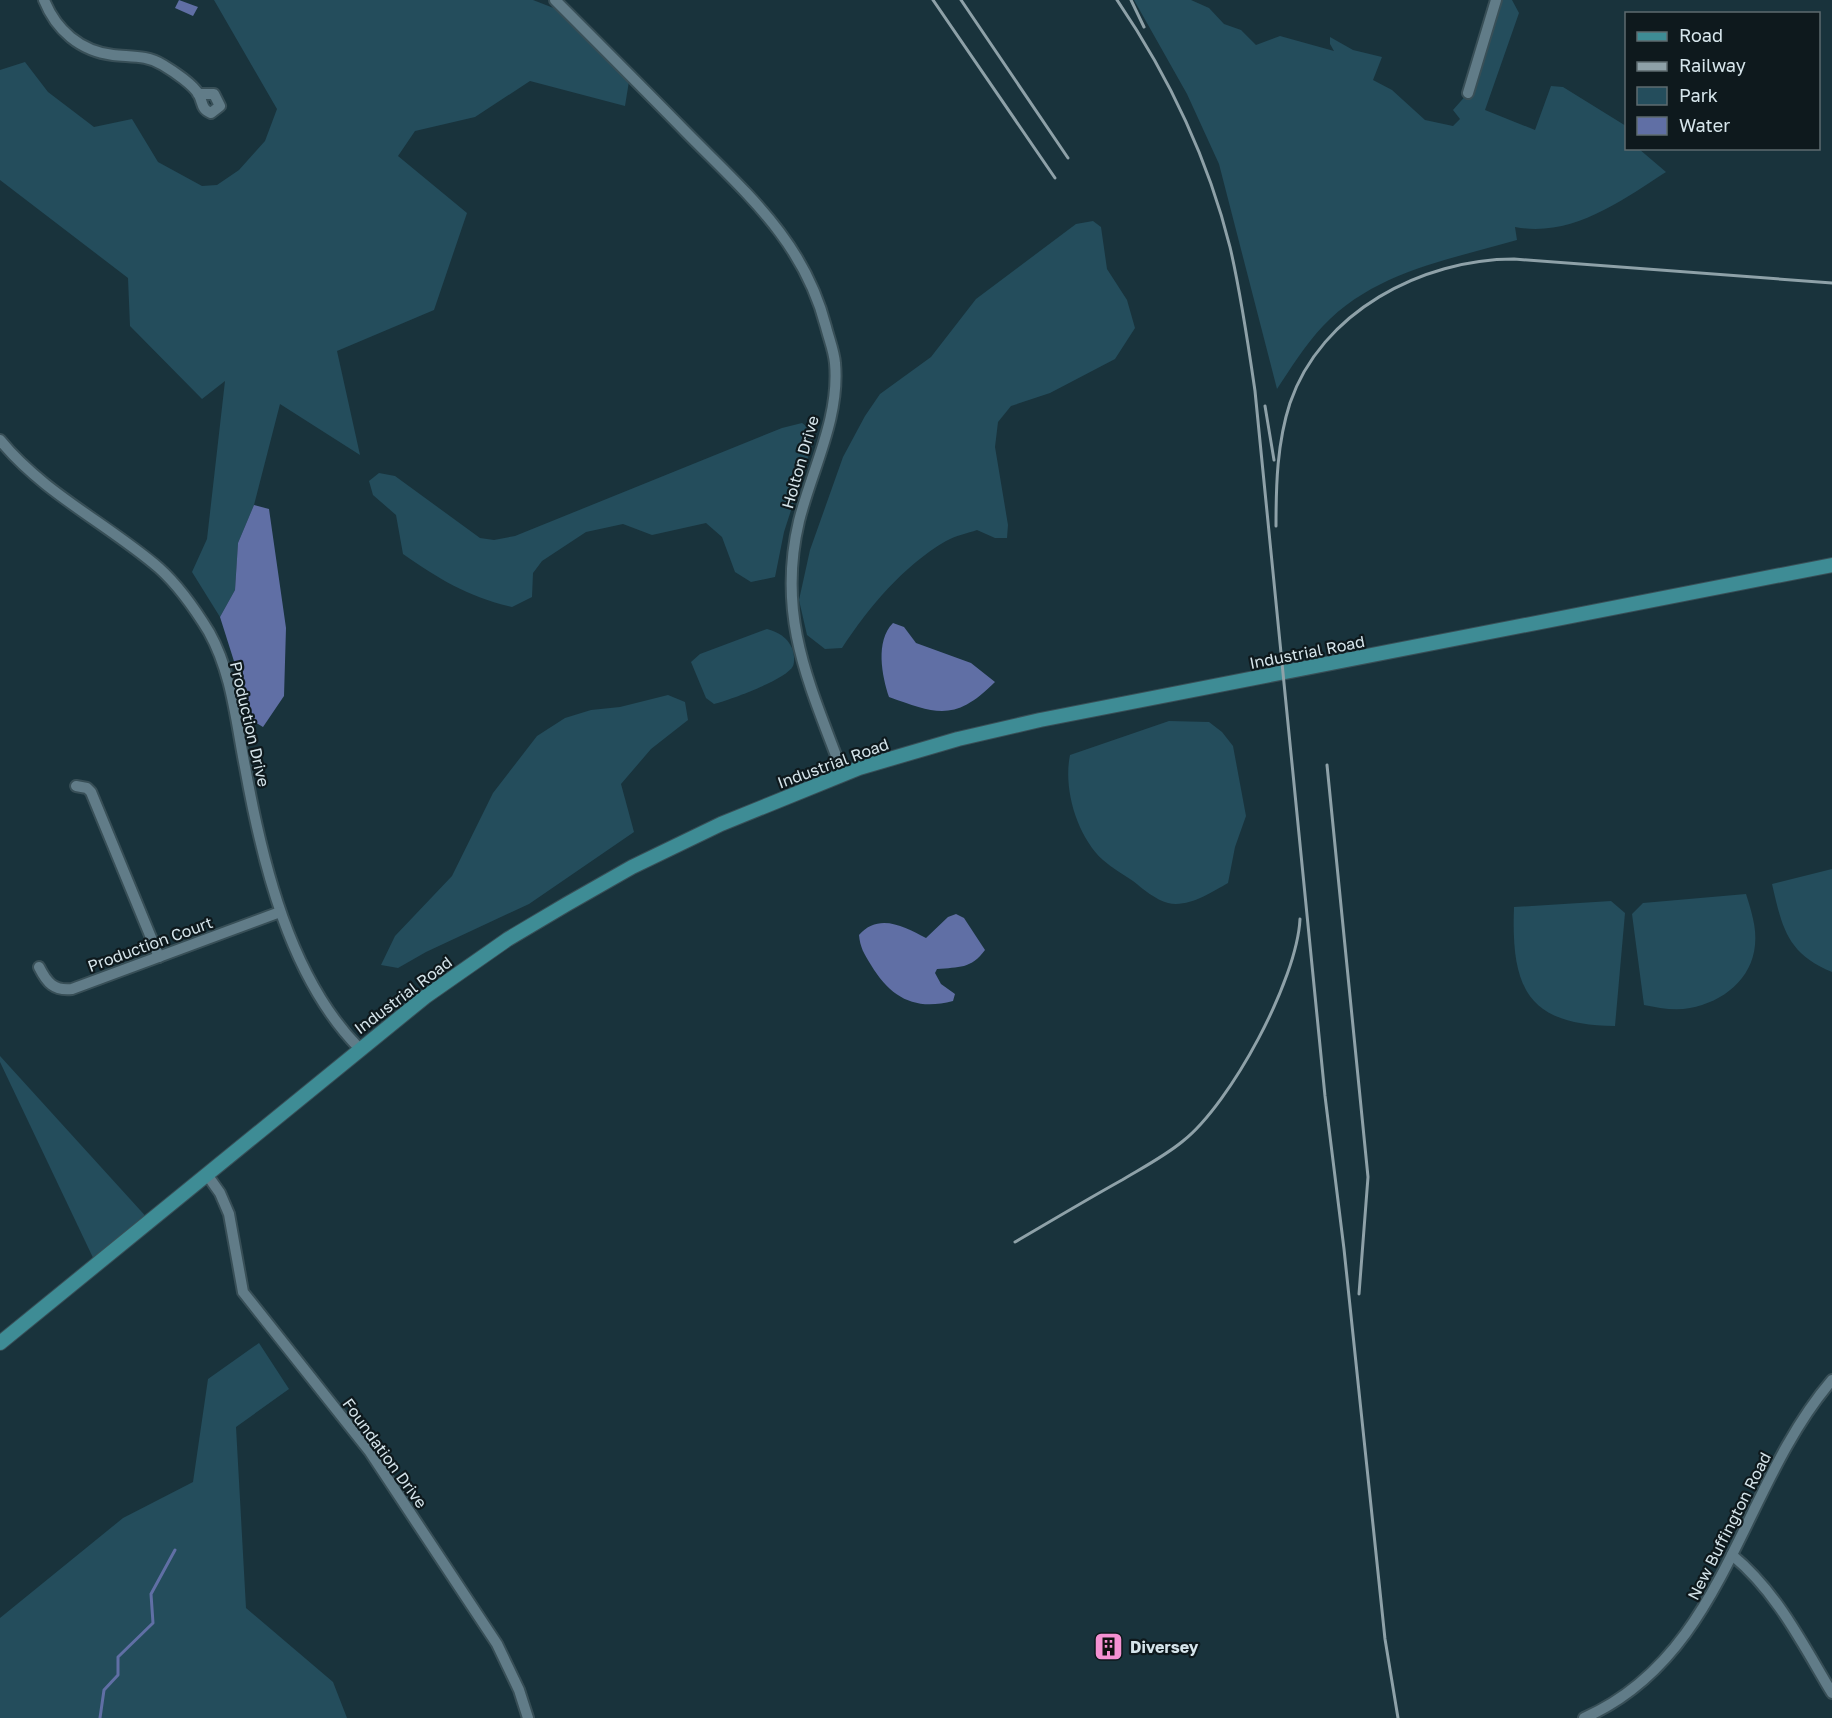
<svg xmlns="http://www.w3.org/2000/svg" width="1832" height="1718" font-family="'Golos Text',sans-serif">
	<rect width="100%" height="100%" fill="#19333c"/>
	<g fill="#244d5c">
		<path d="M 214,0 L 533,0 L 569,14 L 630,75 L 625,106 L 530,81 L 475,117 L 415,131 L 398,156 L 467,213 L 434,310 L 337,351 L 360,455 L 280,404 L 254,505 L 238,543 L 235,590 L 220,617 L 192,572 L 207,539 L 225,381 L 202,399 L 130,326 L 128,278 L 0,180 L 0,70 L 25,62 L 48,92 L 94,127 L 132,119 L 158,162 L 202,186 L 217,185 L 239,170 L 265,141 L 277,109 Z"/>
		<path d="M 1134,0 L 1191,0 L 1209,8 L 1224,24 L 1241,30 L 1256,45 L 1280,36 L 1334,51 L 1330,44 L 1330,37 L 1353,50 L 1382,57 L 1373,80 L 1392,90 L 1425,120 L 1453,126 L 1460,119 L 1453,110 L 1468,93 L 1496,0 L 1512,0 L 1519,13 L 1485,110 L 1535,130 L 1551,86 L 1563,87 L 1626,126 L 1626,148 L 1639,149 L 1666,172 C 1621,201 1571,238 1515,227 L 1517,240 C 1448,260 1374,272 1323,326 C 1305,345 1291,368 1277,389 L 1219,164 L 1187,94 Z"/>
		<path d="M 1093,221 L 1101,227 L 1107,269 L 1127,300 L 1135,328 L 1115,359 L 1050,393 L 1011,406 L 998,422 L 995,447 L 1008,525 L 1007,538 L 995,538 L 977,530 C 968,533 955,536 946,541 C 903,566 869,607 842,648 L 825,649 L 807,635 L 799,600 L 810,550 L 843,457 L 865,416 L 880,394 L 931,357 L 976,299 L 1076,224 Z"/>
		<path d="M 802,423 L 811,430 L 813,442 L 784,532 L 775,577 L 751,582 L 735,572 L 722,537 L 706,523 L 652,535 L 623,524 L 586,532 L 542,561 L 533,573 L 532,597 L 512,607 C 466,596 441,580 403,554 L 396,515 L 373,495 L 369,481 L 379,473 L 395,476 L 480,538 L 494,540 L 515,536 L 782,428 Z"/>
		<path d="M 767,629 C 778,632 787,637 792,648 C 794,653 795,661 793,666 C 786,680 729,700 714,704 L 706,698 L 691,662 L 700,654 Z"/>
		<path d="M 668,695 L 685,702 L 688,720 L 651,749 L 621,784 L 634,832 L 529,904 L 426,952 L 398,968 L 381,965 L 395,936 L 452,876 L 493,793 L 537,736 L 565,718 L 591,710 L 620,707 Z"/>
		<path d="M 1169,721 L 1209,722 L 1222,732 L 1233,746 L 1246,816 L 1235,847 L 1228,883 C 1212,892 1188,908 1168,903 C 1156,900 1143,889 1133,881 C 1123,874 1112,868 1103,860 C 1077,836 1063,789 1070,755 Z"/>
		<path d="M 1832,869 L 1832,972 C 1787,954 1782,927 1772,884 Z"/>
		<path d="M 1746,894 C 1751,910 1757,928 1755,945 C 1752,979 1723,1002 1690,1008 C 1675,1011 1659,1008 1644,1005 L 1632,914 L 1643,903 Z"/>
		<path d="M 1611,901 L 1625,913 L 1615,1026 C 1527,1025 1511,988 1514,907 Z"/>
		<path d="M 0,1056 L 150,1221 L 96,1264 L 0,1062 Z"/>
		<path d="M 259,1343 L 289,1389 L 236,1427 L 246,1608 L 333,1682 L 347,1718 L 0,1718 L 0,1618 L 123,1518 L 193,1482 L 208,1379 Z"/>
	</g>
	<g fill="#606fa5">
		<path d="M 179,0 L 198,7 L 193,16 L 175,8 Z"/>
		<path d="M 254,505 L 269,509 L 286,628 L 284,696 L 263,727 L 247,717 L 245,696 L 220,617 L 235,590 L 238,543 Z"/>
		<path d="M 893,623 L 904,627 L 916,643 L 971,663 L 995,682 C 955,722 937,714 889,697 C 882,676 875,641 893,623 Z"/>
		<path d="M 956,914 L 964,918 L 985,950 C 971,969 959,967 937,969 L 935,973 L 941,984 L 955,994 L 953,1001 C 915,1011 891,998 871,965 C 864,954 860,947 859,935 C 879,912 905,927 926,938 L 948,917 Z"/>
	</g>
	<g fill="none" stroke-linecap="round" stroke-linejoin="round">
		<path stroke="#606fa5" stroke-width="3" d="M 100,1718 L 104,1690 L 118,1675 L 118,1657 L 153,1623 L 151,1594 L 175,1550"/>
		<defs>
			<g id="minor">
				<path d="M 44,0 C 56,30 80,51 113,55 C 131,57 147,55 163,65 C 173,71 194,85 199,95 C 203,103 201,109 211,113 L 220,106 L 214,94 L 198,94"/>
				<path d="M 555,0 C 599,44 643,88 686,132 C 746,193 804,241 826,327 C 829,339 834,351 835,363 C 840,418 812,469 799,521 C 776,618 810,685 843,774"/>
				<path d="M 1468,93 L 1496,0"/>
				<path d="M 0,440 C 43,493 108,524 159,568 C 179,586 195,609 209,632 C 232,673 236,722 245,767 C 262,862 290,979 360,1049"/>
				<path d="M 76,786 L 87,788 L 91,792 L 159,957"/>
				<path d="M 39,967 C 47,983 54,991 72,989 L 280,912"/>
				<path d="M 208,1176 L 220,1193 L 229,1214 L 243,1292 L 370,1452 L 497,1644 L 519,1690 L 528,1718"/>
				<path d="M 1732,1555 C 1777,1592 1802,1643 1832,1693"/>
				<path d="M 1584,1718 C 1725,1656 1740,1487 1832,1380"/>
			</g>
			<path id="major" d="M 0,1343 L 425,997 L 508,939 L 567,904 L 632,867 L 721,824 L 859,768 L 958,739 L 1040,720 L 1832,565"/>
		</defs>
		<use href="#minor" stroke="#384f57" stroke-width="14"/>
		<use href="#major" stroke="#384f57" stroke-width="16"/>
		<use href="#minor" stroke="#617c88" stroke-width="10"/>
		<use href="#major" stroke="#3e8c95" stroke-width="14"/>
		<g stroke="#8ea1a8" stroke-width="3">
			<path d="M 933,0 L 1055,178"/>
			<path d="M 961,0 L 1068,158"/>
			<path d="M 1117,0 C 1168,75 1208,159 1230,247 C 1241,294 1248,343 1255,391 L 1325,1096 L 1344,1249 L 1385,1639 L 1398,1718"/>
			<path d="M 1131,0 L 1144,27"/>
			<path d="M 1265,406 L 1274,460"/>
			<path d="M 1276,526 C 1276,485 1277,443 1290,403 C 1321,312 1422,259 1514,259 L 1832,283"/>
			<path d="M 1327,765 L 1368,1177 L 1359,1294"/>
			<path d="M 1015,1242 C 1051,1221 1086,1200 1122,1180 C 1142,1168 1165,1156 1183,1141 C 1231,1103 1297,980 1300,919"/>
		</g>
	</g>
	<defs>
		<symbol id="building-square" viewBox="-11 -11 22 22"><rect x="-9" y="-9" width="18" height="18" rx="4" fill="#f591d2" stroke="#0e191d"/><path d="M-4-6H4V6H1V3H-1V6H-4ZM-2.5-4.3h1.7v1.8h-1.7ZM.8-4.3h1.7v1.8H.8ZM-2.5-1h1.7V.8h-1.7ZM.8-1h1.7V.8H.8Z" fill="#111"/></symbol>
	</defs>
	<g fill-rule="evenodd">
		<use href="#building-square" x="1092" y="1630" width="33" height="33"/>
	</g>
	<g text-anchor="middle" dominant-baseline="central" stroke-width="4.5" stroke-linejoin="round" paint-order="stroke">
		<g font-size="16" fill="#d6e5eb" stroke="#0e191d">
			<text transform="translate(800 462) rotate(-74)">Holton Drive</text>
			<text transform="translate(1307 652) rotate(-11)">Industrial Road</text>
			<text transform="translate(250 724) rotate(77)">Production Drive</text>
			<text transform="translate(833 763) rotate(-20)">Industrial Road</text>
			<text transform="translate(150 944) rotate(-20)">Production Court</text>
			<text transform="translate(403 995) rotate(-37)">Industrial Road</text>
			<text transform="translate(385 1453) rotate(54)">Foundation Drive</text>
			<text transform="translate(1729 1526) rotate(-63)">New Buffington Road</text>
		</g>
		<g font-size="16" font-weight="bold" fill="#d6e5eb" stroke="#0e191d" text-anchor="start">
			<text x="1130" y="1647">Diversey</text>
		</g>
	</g>
	<rect x="1625" y="12" width="195" height="138" fill="#0e191d" stroke="#5e6b6f" stroke-width="1.5"/>
	<rect x="1637" y="32" width="30" height="9" fill="#3e8c95" stroke="#5e6b6f" stroke-width="1.5"/>
	<text x="1679" y="42" font-size="18" fill="#d6e5eb">Road</text>
	<rect x="1637" y="62" width="30" height="9" fill="#8ea1a8" stroke="#5e6b6f" stroke-width="1.5"/>
	<text x="1679" y="72" font-size="18" fill="#d6e5eb">Railway</text>
	<rect x="1637" y="87" width="30" height="18" fill="#244d5c" stroke="#5e6b6f" stroke-width="1.5"/>
	<text x="1679" y="102" font-size="18" fill="#d6e5eb">Park</text>
	<rect x="1637" y="117" width="30" height="18" fill="#606fa5" stroke="#5e6b6f" stroke-width="1.5"/>
	<text x="1679" y="132" font-size="18" fill="#d6e5eb">Water</text>
</svg>
